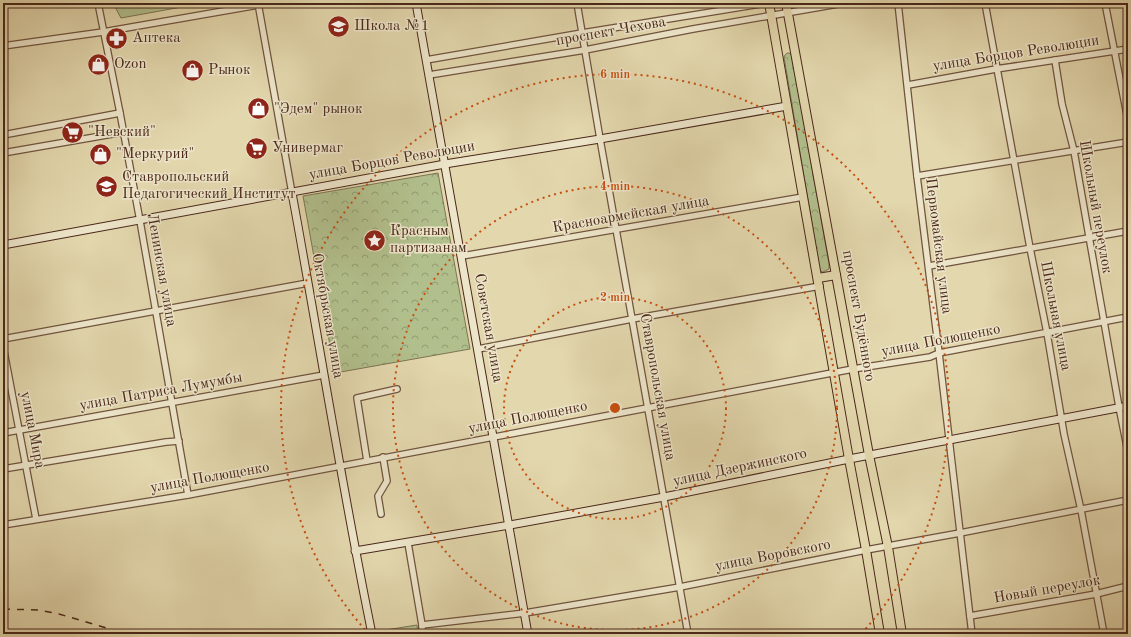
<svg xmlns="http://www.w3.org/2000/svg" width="1131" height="637" font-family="'Old Standard TT',serif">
	<defs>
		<pattern id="forest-crowns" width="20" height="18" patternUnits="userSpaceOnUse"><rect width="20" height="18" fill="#b1bf8c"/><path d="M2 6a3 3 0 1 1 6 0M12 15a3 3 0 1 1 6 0" fill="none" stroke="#929b72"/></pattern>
	</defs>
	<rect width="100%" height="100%" fill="#e3d7ad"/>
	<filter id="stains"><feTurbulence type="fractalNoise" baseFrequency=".005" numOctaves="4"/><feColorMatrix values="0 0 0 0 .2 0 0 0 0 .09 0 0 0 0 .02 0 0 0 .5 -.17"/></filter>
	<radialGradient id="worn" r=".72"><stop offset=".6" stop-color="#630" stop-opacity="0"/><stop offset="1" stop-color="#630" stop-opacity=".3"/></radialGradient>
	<g fill="url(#forest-crowns)" stroke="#7e7453">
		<path d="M 787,53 L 789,53 L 791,54 L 795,72 L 829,264 L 829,269 L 823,272 L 820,271 L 784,57 L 785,55 Z"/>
		<path d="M 438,173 L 470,349 L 335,373 L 303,196 Z"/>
		<path d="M 417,625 L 418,634 L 380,634 L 379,631 Z"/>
	</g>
	<path fill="#b1bf8c" stroke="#7e7453" d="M 113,3 L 204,3 L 121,18 Z"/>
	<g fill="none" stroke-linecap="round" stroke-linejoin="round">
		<defs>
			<g id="street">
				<path d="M 98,3 L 120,113 L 140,221 L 188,495"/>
				<path d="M 258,3 L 292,193"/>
				<path d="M 577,3 L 600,139 L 688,634"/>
				<path d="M 898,3 L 917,176 L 939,353 L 972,634"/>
				<path d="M 985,3 L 1030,248 L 1047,333 L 1064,434 L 1081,510 L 1104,634"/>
				<path d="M 1105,3 L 1128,120"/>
				<path d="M 3,46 L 103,32 L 258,5"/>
				<path d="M 426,60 L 582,33 L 767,3"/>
				<path d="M 1055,60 L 1062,104 L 1074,151 L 1119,407 L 1128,452"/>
				<path d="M 429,75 L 585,50 L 693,29 L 844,3"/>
				<path d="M 908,85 L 996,69 L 1128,49"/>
				<path d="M 3,135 L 120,113"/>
				<path d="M 3,153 L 124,132"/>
				<path d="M 917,176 L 1128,142"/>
				<path d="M 462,256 L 803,197"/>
				<path d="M 929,266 L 1128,231"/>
				<path d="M 3,339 L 308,283"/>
				<path d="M 3,346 L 36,519"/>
				<path d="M 478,349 L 632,319 L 820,286"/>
				<path d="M 3,433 L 324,375"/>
				<path d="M 367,461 L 357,398 L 397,389"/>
				<path d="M 3,469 L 166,442 L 179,441"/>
				<path d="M 381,514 L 378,496 L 387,481 L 383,457"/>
				<path d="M 3,525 L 188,495 L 853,369 L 930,357 L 939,353 L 1128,317"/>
				<path d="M 408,543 L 422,625 L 422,634"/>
				<path d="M 970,616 L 1096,594 L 1128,586"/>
				<path d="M 422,625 L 525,613 L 680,587 L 866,550 L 960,533 L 1128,500"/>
			</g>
			<g id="secondary">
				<path d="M 416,3 L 528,634"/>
				<path d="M 292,193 C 319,340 342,488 372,634"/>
				<path d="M 3,245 L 445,164 L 600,139 L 787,106"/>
				<path d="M 355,551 L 510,525 L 664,497 L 849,459 L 1128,406"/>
			</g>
			<g id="primary">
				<path d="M 769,3 L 849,459 L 866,550 L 880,634"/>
				<path d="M 786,3 L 836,275 L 869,455 L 888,547 L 902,634"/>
				<path d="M 818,278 L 836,275"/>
			</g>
		</defs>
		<use href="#street" stroke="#70543f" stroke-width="8"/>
		<use href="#secondary" stroke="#4a281a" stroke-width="9"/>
		<use href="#primary" stroke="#4a281a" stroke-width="10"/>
		<use href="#street" stroke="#ede5ca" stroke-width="5.5"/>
		<use href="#secondary" stroke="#ede5ca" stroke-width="7"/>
		<use href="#primary" stroke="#e3d7ad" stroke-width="8"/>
		<path stroke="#4a281a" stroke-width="1.5" stroke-dasharray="7 7" stroke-linecap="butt" d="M 3,609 L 39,610 L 59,614 L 127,634"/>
	</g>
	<g fill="none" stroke="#c84f0f" stroke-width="2" stroke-dasharray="2 4">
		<circle cx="615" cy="408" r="111"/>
		<circle cx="615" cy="408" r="222"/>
		<path d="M369 634A334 334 0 1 1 861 634"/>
	</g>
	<defs>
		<symbol id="school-disc" viewBox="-11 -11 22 22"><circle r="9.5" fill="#8f2418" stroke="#ede5ca"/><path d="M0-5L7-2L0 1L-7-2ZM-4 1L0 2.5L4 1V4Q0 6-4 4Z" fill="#fff"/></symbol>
		<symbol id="pharmacy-disc" viewBox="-11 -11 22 22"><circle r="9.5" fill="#8f2418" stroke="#ede5ca"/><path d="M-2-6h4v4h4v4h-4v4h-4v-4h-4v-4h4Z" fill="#fff"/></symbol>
		<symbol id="shop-disc" viewBox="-11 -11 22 22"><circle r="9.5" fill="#8f2418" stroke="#ede5ca"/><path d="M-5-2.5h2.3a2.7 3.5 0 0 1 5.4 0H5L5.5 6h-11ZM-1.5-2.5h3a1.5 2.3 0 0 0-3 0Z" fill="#fff"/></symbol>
		<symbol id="supermarket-disc" viewBox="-11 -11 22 22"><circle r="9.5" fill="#8f2418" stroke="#ede5ca"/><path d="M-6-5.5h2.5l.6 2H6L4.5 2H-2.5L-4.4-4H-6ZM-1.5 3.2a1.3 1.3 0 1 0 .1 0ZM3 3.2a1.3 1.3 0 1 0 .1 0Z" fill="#fff"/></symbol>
		<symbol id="university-disc" viewBox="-11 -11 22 22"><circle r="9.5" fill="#8f2418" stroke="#ede5ca"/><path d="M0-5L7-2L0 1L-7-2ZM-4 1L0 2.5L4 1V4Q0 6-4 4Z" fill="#fff"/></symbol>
		<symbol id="sight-disc" viewBox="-11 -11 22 22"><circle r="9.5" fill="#8f2418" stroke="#ede5ca"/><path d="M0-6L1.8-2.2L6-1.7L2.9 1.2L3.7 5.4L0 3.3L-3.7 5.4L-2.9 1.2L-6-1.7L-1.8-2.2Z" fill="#fff"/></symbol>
	</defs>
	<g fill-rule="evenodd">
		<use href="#school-disc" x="326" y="14" width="25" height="25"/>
		<use href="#pharmacy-disc" x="104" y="26" width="25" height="25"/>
		<use href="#shop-disc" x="86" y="52" width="25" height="25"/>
		<use href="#shop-disc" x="180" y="58" width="25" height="25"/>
		<use href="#shop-disc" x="246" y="96" width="25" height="25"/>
		<use href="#supermarket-disc" x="60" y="120" width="25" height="25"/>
		<use href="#supermarket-disc" x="244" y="136" width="25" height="25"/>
		<use href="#shop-disc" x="88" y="142" width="25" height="25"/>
		<use href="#university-disc" x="94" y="174" width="25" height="25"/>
		<use href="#sight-disc" x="362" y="228" width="25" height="25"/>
	</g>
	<g text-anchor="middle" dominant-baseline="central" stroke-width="3" stroke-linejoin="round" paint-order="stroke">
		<g font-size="15" fill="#4a281a" stroke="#ede5ca" text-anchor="start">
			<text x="354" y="26">Школа №1</text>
			<text x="132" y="38">Аптека</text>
			<text x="114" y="64">Ozon</text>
			<text x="208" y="70">Рынок</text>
			<text x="274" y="109">"Эдем" рынок</text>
			<text x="88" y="132">"Невский"</text>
			<text x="272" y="148">Универмаг</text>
			<text x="116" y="154">"Меркурий"</text>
			<text x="122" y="177">Ставропольский<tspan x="122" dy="17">Педагогический Институт</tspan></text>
			<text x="390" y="231">Красным<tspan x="390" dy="17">партизанам</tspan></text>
		</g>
		<g font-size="15" fill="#4a281a" stroke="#ede5ca">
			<text transform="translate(611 32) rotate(-10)">проспект Чехова</text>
			<text transform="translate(1016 54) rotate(-9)">улица Борцов Революции</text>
			<text transform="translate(392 161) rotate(-10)">улица Борцов Революции</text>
			<text transform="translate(1095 207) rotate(80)">Школьный переулок</text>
			<text transform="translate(631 215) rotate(-10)">Красноармейская улица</text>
			<text transform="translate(938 246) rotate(83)">Первомайская улица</text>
			<text transform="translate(161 270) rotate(80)">Ленинская улица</text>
			<text transform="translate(327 316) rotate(80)">Октябрьская улица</text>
			<text transform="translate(858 316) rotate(80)">проспект Будённого</text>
			<text transform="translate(1055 316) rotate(79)">Школьная улица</text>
			<text transform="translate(488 328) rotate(80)">Советская улица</text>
			<text transform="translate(941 341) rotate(-11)">улица Полющенко</text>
			<text transform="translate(657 387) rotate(80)">Ставропольская улица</text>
			<text transform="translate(161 392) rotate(-10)">улица Патриса Лумумбы</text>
			<text transform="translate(528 418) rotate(-11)">улица Полющенко</text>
			<text transform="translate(32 430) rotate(79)">улица Мира</text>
			<text transform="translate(740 468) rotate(-12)">улица Дзержинского</text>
			<text transform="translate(210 478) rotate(-10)">улица Полющенко</text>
			<text transform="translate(773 556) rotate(-11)">улица Воровского</text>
			<text transform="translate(1047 590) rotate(-10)">Новый переулок</text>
		</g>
	</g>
	<circle cx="615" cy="408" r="6" fill="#c84f0f" stroke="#ede5ca" stroke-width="2"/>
	<g font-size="12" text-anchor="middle" font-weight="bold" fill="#c84f0f" stroke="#ede5ca" stroke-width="3" stroke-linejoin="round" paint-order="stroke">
		<text x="615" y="78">6 min</text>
		<text x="615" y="190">4 min</text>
		<text x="615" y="301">2 min</text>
	</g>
	<rect width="1131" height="637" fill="none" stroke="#e3d7ad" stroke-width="16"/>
	<rect x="4" y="4" width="1123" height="629" fill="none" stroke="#4a281a" stroke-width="2"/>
	<rect x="8" y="8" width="1115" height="621" fill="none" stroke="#4a281a"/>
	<rect width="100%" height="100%" filter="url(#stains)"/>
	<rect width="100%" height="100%" fill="url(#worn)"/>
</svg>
